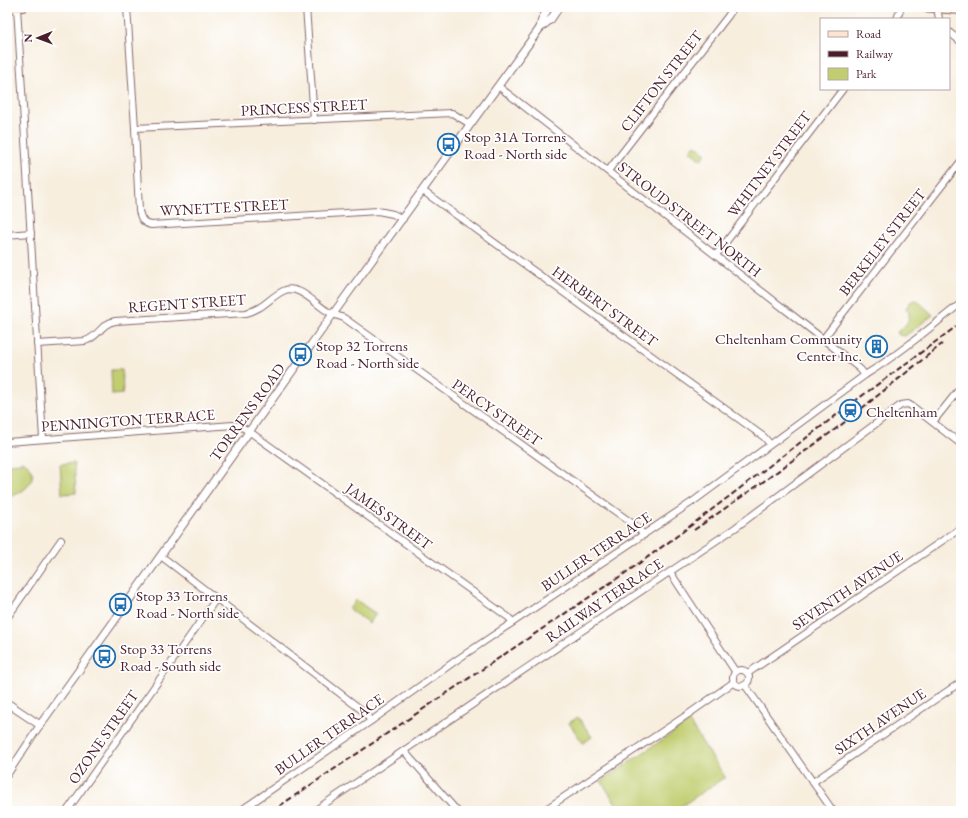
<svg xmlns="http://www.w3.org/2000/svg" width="968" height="818" font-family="'EB Garamond',serif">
	<rect width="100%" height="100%" fill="#fff"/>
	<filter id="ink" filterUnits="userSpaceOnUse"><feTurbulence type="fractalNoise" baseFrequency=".025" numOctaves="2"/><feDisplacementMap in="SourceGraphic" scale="8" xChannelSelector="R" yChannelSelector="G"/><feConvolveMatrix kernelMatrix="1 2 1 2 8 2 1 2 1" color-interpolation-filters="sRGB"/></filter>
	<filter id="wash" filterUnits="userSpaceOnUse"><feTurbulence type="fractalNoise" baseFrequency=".012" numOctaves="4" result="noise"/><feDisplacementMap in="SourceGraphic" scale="16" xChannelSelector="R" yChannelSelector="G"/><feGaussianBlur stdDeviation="0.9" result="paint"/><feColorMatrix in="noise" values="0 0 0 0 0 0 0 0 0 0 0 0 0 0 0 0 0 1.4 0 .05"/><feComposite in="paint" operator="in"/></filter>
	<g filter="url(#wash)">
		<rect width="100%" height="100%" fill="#f7eede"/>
		<g fill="#c1ce6f" stroke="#86764d">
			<path d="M 695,145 L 706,153 L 701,160 L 690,151 Z"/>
			<path d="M 914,300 L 918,301 L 933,315 L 905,336 L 899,335 L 897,332 C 905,327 910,322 909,312 L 906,309 L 909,303 Z"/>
			<path d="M 122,370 L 123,394 L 112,395 L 111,370 Z"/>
			<path d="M 21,461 C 26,463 30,465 32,471 C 35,486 19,494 7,498 L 7,464 L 21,463 Z"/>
			<path d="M 74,463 L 76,493 L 62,494 L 60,464 Z"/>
			<path d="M 356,600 L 376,614 L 369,623 L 349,609 Z"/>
			<path d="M 578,717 L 592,737 L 583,743 L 569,723 Z"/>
			<path d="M 689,722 L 725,777 L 674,811 L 621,811 L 601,781 Z"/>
		</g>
	</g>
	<g filter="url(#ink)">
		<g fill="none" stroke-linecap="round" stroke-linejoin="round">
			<defs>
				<g id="minor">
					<path d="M 17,7 L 43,439"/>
					<path d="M 127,7 L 135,128 L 139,211 C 141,219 143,223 151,225 L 378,211 L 393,214 L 403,219"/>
					<path d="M 306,7 L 314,120"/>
					<path d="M 937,7 L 939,19"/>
					<path d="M 897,19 L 901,7"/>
					<path d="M 949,32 L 961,42"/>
					<path d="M 498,86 L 823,339 L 860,369 L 865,375"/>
					<path d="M 135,128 L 452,113 L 470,124"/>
					<path d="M 608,171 L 728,16 L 734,7"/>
					<path d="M 423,191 L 764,437 L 770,444"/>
					<path d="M 7,235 L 31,233"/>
					<path d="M 716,255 L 843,89"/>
					<path d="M 823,339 L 961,161"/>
					<path d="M 37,344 L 85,341 C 99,337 100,324 115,321 L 246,313 C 263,309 269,298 283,291 C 298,283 315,304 327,311 C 332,314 338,316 344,318 L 636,526 L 644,535"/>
					<path d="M 933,422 L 961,387"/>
					<path d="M 7,442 L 233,425 L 240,426 L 250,432 L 508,617 L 513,622"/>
					<path d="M 161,556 L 363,711 L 371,721"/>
					<path d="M 670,572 L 735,671"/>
					<path d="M 7,618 L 61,540"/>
					<circle cx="741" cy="678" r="8"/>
					<path d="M 748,673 L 961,528"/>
					<path d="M 745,685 L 833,811"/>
					<path d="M 404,751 L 457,811"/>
					<path d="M 7,775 L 40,725"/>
					<path d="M 813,782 L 961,682"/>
					<path d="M 67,811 L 216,599"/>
					<path d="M 240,811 L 371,721 L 458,659 L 695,500 L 865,375 C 899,354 930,328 961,303"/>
					<path d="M 314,811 L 735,528 L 901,405 L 908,404 L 913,407 L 961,444"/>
					<path d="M 543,811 L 690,713 L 734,682"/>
				</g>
				<g id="tertiary">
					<path d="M 540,28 L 542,19 L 549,7"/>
					<path d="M 7,703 L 40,725 L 333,314 L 540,28 L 551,19 L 559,7"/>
				</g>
				<g id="secondary">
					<path d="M 921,7 L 961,10"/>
					<path d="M 7,8 L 23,7"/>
				</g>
			</defs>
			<use href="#minor" stroke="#87676a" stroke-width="8"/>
			<use href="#tertiary" stroke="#87676a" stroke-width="9"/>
			<use href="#secondary" stroke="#87676a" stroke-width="10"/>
			<use href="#minor" stroke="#fff" stroke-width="6"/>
			<use href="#tertiary" stroke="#fff" stroke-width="7"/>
			<use href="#secondary" stroke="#fde4d1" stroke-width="8"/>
			<g stroke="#4a1f2b" stroke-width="2" stroke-dasharray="6 3" stroke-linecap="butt">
				<path d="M 694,530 L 767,479 L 841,425 L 942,344"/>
				<path d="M 272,811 L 631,569 L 673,539 L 855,401 L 961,323"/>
			</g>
		</g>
	</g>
	<defs>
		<symbol id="bus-ring" viewBox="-11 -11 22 22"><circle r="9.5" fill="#fff" stroke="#1f6fb2" stroke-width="1.5"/><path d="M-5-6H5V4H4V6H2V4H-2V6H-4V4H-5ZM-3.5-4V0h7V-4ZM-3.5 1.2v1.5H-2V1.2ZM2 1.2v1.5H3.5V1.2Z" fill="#1f6fb2"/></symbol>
		<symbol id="building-ring" viewBox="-11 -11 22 22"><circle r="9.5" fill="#fff" stroke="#1f6fb2" stroke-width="1.5"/><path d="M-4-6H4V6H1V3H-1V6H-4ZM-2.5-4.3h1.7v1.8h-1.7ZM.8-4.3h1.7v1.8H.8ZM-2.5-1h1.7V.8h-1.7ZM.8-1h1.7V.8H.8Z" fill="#1f6fb2"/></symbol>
		<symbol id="station-ring" viewBox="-11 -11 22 22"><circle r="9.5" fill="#fff" stroke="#1f6fb2" stroke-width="1.5"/><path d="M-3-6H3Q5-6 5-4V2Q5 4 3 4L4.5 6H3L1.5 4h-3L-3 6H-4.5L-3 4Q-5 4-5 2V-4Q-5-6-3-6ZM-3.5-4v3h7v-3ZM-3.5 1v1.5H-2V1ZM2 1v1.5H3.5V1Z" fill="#1f6fb2"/></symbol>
	</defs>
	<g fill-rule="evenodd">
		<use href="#bus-ring" x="436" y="132" width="25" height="25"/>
		<use href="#building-ring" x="864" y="334" width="25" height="25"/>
		<use href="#bus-ring" x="288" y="342" width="25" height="25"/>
		<use href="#station-ring" x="838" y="398" width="25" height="25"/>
		<use href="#bus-ring" x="108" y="592" width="25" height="25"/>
		<use href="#bus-ring" x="92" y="644" width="25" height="25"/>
	</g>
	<g text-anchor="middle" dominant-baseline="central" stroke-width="3.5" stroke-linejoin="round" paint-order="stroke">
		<g font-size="15" fill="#4a1f2b" stroke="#fff">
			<text transform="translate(661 81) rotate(-52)">CLIFTON STREET</text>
			<text transform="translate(304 107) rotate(-3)">PRINCESS STREET</text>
			<text transform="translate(769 164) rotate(-53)">WHITNEY STREET</text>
			<text transform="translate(224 207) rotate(-3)">WYNETTE STREET</text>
			<text transform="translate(690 219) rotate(38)">STROUD STREET NORTH</text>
			<text transform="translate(882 242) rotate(-52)">BERKELEY STREET</text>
			<text transform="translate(187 303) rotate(-4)">REGENT STREET</text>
			<text transform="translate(605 306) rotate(36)">HERBERT STREET</text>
			<text transform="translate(247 412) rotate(-54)">TORRENS ROAD</text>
			<text transform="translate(497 412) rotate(35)">PERCY STREET</text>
			<text transform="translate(128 420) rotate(-4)">PENNINGTON TERRACE</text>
			<text transform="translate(389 516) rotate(36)">JAMES STREET</text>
			<text transform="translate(596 551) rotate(-34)">BULLER TERRACE</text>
			<text transform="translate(847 590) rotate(-34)">SEVENTH AVENUE</text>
			<text transform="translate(604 600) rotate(-34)">RAILWAY TERRACE</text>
			<text transform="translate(880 721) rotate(-34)">SIXTH AVENUE</text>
			<text transform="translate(329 734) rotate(-35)">BULLER TERRACE</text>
			<text transform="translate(103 737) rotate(-55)">OZONE STREET</text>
		</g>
		<g font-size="15" fill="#4a1f2b" stroke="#fff" text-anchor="start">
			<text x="464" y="136">Stop 31A Torrens<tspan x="464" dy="17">Road - North side</tspan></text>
			<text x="862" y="338" text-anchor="end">Cheltenham Community<tspan x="862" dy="17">Center Inc.</tspan></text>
			<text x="316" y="345">Stop 32 Torrens<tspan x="316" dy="17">Road - North side</tspan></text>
			<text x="866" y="411">Cheltenham</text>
			<text x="136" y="595">Stop 33 Torrens<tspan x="136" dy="17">Road - North side</tspan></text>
			<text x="120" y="648">Stop 33 Torrens<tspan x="120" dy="17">Road - South side</tspan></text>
		</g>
	</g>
	<rect width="968" height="818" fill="none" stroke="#fff" stroke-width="24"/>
	<rect x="820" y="18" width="130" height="72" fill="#ffffff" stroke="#b7a5aa"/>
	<rect x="828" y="31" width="20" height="6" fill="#fde4d1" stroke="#b7a5aa"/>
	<text x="856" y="38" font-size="12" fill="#4a1f2b">Road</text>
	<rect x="828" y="51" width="20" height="6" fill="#4a1f2b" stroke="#b7a5aa"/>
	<text x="856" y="58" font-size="12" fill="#4a1f2b">Railway</text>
	<rect x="828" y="68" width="20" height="12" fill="#c1ce6f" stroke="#b7a5aa"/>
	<text x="856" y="78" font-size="12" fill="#4a1f2b">Park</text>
	<g transform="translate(38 38) rotate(269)" stroke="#ffffff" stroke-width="3" paint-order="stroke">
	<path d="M0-3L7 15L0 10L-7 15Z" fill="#4a1f2b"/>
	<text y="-6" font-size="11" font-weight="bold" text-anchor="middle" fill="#4a1f2b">N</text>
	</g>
</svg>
